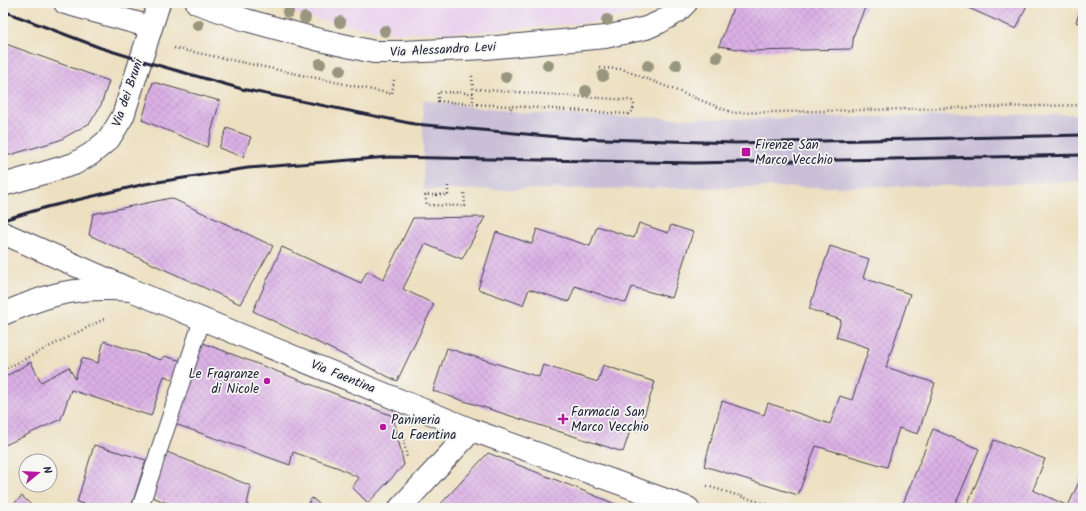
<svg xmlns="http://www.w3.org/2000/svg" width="1086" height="511" font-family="Kalam,sans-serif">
	<defs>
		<pattern id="building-cross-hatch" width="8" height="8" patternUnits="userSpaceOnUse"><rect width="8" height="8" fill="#dab0e5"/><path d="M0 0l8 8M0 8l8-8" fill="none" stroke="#bb97c5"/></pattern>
	</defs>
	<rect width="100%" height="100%" fill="#f6f6f2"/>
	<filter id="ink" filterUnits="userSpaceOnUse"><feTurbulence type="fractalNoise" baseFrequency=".025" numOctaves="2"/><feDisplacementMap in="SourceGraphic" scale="8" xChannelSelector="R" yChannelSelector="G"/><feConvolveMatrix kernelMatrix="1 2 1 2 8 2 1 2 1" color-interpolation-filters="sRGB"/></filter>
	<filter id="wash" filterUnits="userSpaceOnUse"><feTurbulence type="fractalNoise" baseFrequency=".012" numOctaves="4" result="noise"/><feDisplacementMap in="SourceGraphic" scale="16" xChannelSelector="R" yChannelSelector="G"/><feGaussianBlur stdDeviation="0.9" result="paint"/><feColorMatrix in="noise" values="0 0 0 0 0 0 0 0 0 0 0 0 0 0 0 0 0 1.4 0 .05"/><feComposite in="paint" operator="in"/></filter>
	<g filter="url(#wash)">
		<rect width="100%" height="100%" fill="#ede0c1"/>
		<path fill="#e9d2ee" d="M 269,3 L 660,3 L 639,12 L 595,22 L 472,32 L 394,33 L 304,17 Z"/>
		<path fill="#c9bfd7" d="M 423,100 L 511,112 L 618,117 L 719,119 L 1083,114 L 1083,181 L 941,186 L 423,190 Z"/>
		<g id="blocks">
			<g fill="url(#building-cross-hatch)">
				<path d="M 735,3 L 867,3 L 854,34 L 852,49 L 751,51 L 719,46 Z"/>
				<path d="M 957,3 L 1028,3 L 1016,29 Z"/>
				<path d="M 1083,3 L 1083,25 L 1076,22 Z"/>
				<path d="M 3,43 L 109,81 L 101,105 L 90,123 L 60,140 L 3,157 Z"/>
				<path d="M 153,82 L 220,101 L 207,147 L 142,120 Z"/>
				<path d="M 227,128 L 251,137 L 243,157 L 219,148 Z"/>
				<path d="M 171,198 L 273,246 L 240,304 L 89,235 L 93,214 Z"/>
				<path d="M 485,217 L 462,259 L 425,244 L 403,289 L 434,304 L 397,381 L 253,311 L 282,247 L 361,283 L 367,271 L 383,280 L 413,218 Z"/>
				<path d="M 639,223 L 668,233 L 671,225 L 693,232 L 672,298 L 632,287 L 626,303 L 575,286 L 569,302 L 529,289 L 523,305 L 478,289 L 496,232 L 532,244 L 537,229 L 590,246 L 597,226 L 634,238 Z"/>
				<path d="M 830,246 L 869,259 L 863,278 L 910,294 L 886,367 L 935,383 L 918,434 L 899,428 L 887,467 L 816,446 L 798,495 L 704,466 L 722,401 L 764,415 L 768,403 L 830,424 L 840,396 L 852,400 L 869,348 L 836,337 L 841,320 L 809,309 Z"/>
				<path d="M 104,341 L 161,360 L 164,356 L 182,361 L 175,380 L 164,376 L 151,416 L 71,390 L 61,419 L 3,446 L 3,378 L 31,362 L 41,382 L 69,367 L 75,379 L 82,358 L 98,363 Z"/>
				<path d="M 203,343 L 393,416 L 404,465 L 368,503 L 352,487 L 359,478 L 339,468 L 293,452 L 290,465 L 175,424 Z"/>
				<path d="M 447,348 L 539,377 L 543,365 L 598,382 L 603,365 L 655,382 L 639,431 L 631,428 L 623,452 L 433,391 Z"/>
				<path d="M 933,429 L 979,449 L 954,508 L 908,508 L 902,506 Z"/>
				<path d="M 994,440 L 1045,459 L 1033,490 L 1068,506 L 1083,473 L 1083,508 L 966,508 Z"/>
				<path d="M 94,445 L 146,460 L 131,508 L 95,508 L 77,502 Z"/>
				<path d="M 167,452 L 251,486 L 247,505 L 255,508 L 179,508 L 150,496 Z"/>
				<path d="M 488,453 L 574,487 L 625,508 L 437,508 Z"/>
				<path d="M 22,496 L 34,508 L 9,508 Z"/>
				<path d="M 312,498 L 324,508 L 305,508 Z"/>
			</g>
		</g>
	</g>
	<g filter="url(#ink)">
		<use href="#blocks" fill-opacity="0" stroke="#403e4f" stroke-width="1"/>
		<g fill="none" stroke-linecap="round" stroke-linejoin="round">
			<defs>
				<path id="lane" d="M 140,508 L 202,320"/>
				<g id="street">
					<path d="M 65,3 L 151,27"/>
					<path d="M 197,3 L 246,20 L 316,39 L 374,52 L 402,52 L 486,48 L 605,37 L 646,28 L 660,22 L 677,12 L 686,3"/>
					<path d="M 3,185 L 74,164 L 91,154 L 109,139 L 123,116 L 159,3"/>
					<path d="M 3,233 L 131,290"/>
					<path d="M 400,508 L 472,430"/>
				</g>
				<path id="secondary" d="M 3,314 C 51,293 78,286 131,290 L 472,430 L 688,508"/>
			</defs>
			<use href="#lane" stroke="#403e4f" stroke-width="18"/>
			<use href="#street" stroke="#403e4f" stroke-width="24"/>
			<use href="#secondary" stroke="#403e4f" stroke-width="24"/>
			<g stroke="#403e4f" stroke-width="2.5" stroke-dasharray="1 3" stroke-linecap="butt">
				<path d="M 174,48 L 392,94 L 394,80"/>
				<path d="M 600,68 L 622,69 L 733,113 L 1083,105"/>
				<path d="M 472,76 L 473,89 L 628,100 L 632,101 L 634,105 L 633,111 L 628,114 L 511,106 L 511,112"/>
				<path d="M 473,92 L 473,104 L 511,106"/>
				<path d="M 473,93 L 438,92 L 438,101 L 473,104"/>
				<path d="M 448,186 L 448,195 L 425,195 L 427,205 L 465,206 L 464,191"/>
				<path d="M 3,370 L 106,318"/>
				<path d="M 402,432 L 407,458"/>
				<path d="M 707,486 L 779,508"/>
			</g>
			<use href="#lane" stroke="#fff" stroke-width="16"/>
			<use href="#street" stroke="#fff" stroke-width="22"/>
			<use href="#secondary" stroke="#fff" stroke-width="22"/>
			<g stroke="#22223b" stroke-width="3">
				<path d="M 3,11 L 101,48 L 150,63 L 242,89 L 414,124 L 570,138 L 736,143 L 1083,135"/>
				<path d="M 3,220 L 47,207 L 145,184 L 248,168 L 389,157 L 694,163 L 1083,155"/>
			</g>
		</g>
		<g fill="#98967f">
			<circle cx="288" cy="12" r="6"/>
			<circle cx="305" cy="18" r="6"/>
			<circle cx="607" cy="20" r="6"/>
			<circle cx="340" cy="22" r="6"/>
			<circle cx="198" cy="25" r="6"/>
			<circle cx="385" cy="31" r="6"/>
			<circle cx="717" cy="57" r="6"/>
			<circle cx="320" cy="64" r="6"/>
			<circle cx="548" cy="65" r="6"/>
			<circle cx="676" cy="65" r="6"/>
			<circle cx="648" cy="66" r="6"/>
			<circle cx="340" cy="70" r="6"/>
			<circle cx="603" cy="76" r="6"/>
			<circle cx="506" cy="77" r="6"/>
			<circle cx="586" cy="91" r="6"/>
		</g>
	</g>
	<g fill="#b5179e" stroke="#f6f6f2" stroke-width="1.5">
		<rect x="741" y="147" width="10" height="10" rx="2"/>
		<circle cx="267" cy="381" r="4"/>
		<path d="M561 413h4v4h4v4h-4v4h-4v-4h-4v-4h4z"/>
		<circle cx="383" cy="427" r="4"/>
	</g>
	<g text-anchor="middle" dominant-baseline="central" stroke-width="3.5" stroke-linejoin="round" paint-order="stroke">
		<g font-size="13" fill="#22223b" stroke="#f6f6f2">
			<text transform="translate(443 50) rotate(-3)">Via Alessandro Levi</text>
			<text transform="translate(128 93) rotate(-71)">Via dei Bruni</text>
			<text transform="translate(343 377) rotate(22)">Via Faentina</text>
		</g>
		<g font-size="13" fill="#22223b" stroke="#f6f6f2" text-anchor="start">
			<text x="755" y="145">Firenze San<tspan x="755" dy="15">Marco Vecchio</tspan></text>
			<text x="259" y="374" text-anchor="end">Le Fragranze<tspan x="259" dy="15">di Nicole</tspan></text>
			<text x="571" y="412">Farmacia San<tspan x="571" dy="15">Marco Vecchio</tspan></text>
			<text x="391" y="420">Panineria<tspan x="391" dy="15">La Faentina</tspan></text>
		</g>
	</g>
	<rect width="1086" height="511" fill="none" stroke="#f6f6f2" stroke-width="16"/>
	<g transform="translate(38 473) rotate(72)"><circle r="19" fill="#f6f6f2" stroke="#a1a1a9"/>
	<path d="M0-3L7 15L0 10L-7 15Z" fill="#b5179e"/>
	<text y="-6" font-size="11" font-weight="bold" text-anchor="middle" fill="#22223b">N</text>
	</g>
</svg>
